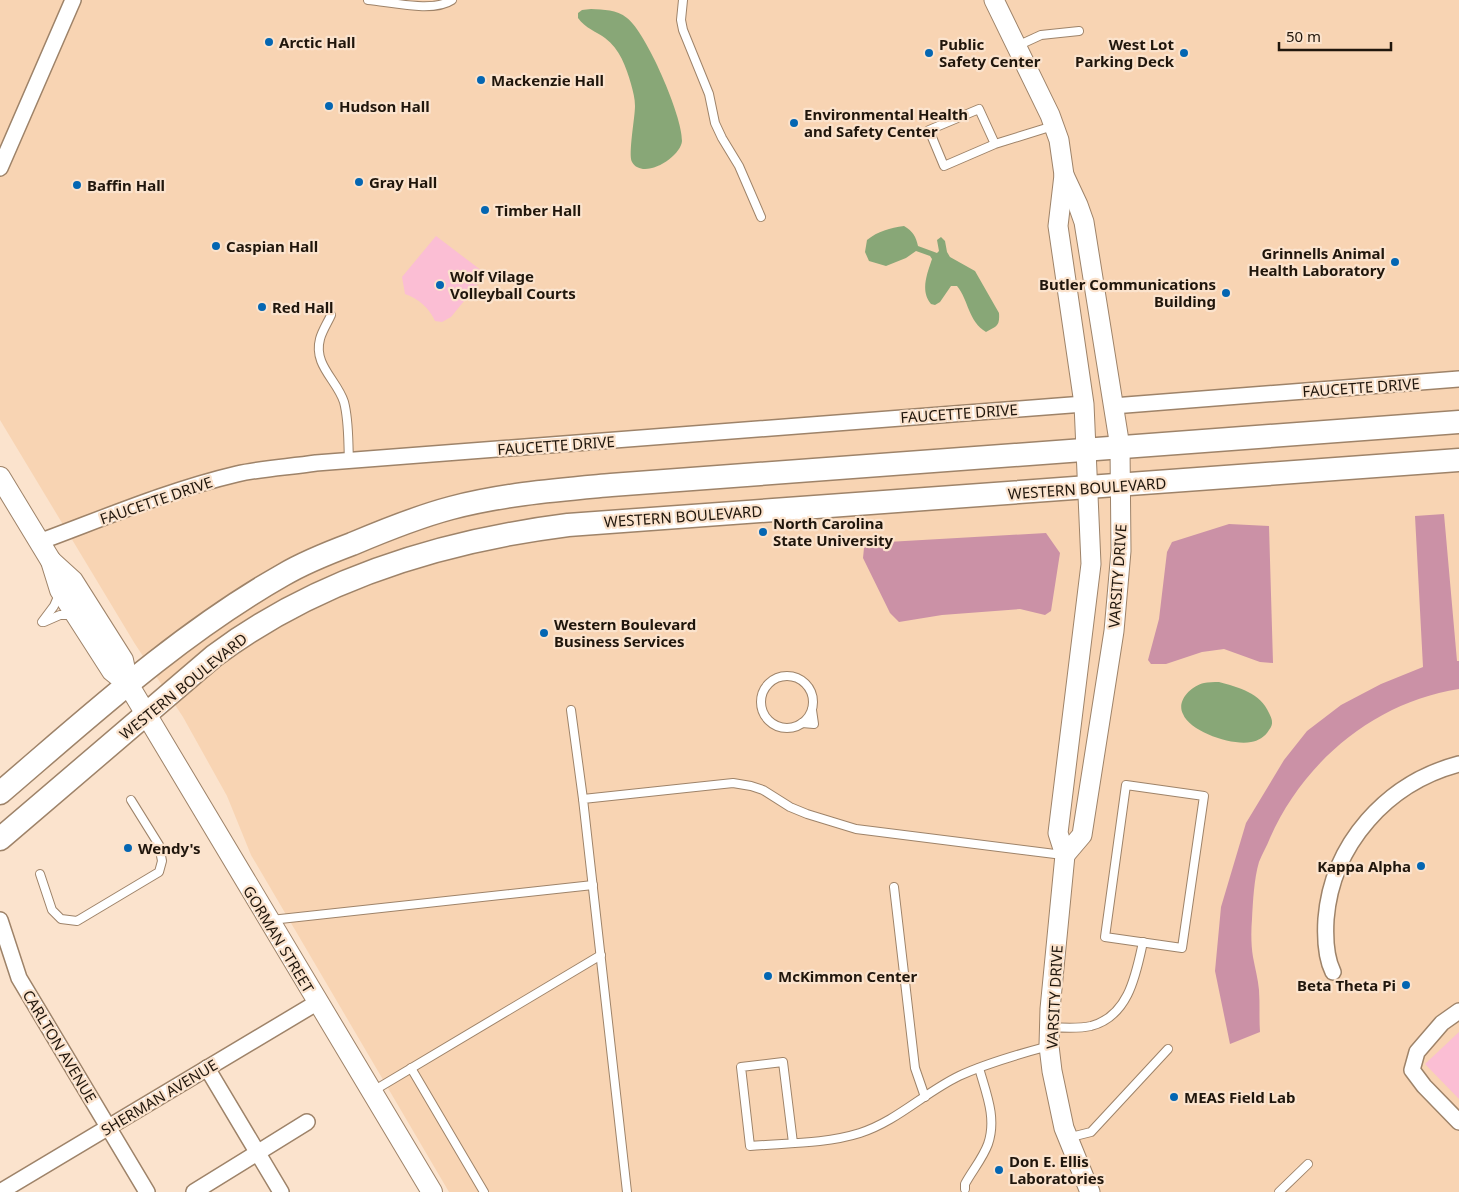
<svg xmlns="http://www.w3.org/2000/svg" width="1459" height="1192" font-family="'Noto Sans',sans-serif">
	<rect width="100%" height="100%" fill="#fbe3cd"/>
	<path fill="#f8d4b3" d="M 0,0 L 1459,0 L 1459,1192 L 449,1192 L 251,855 L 227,796 L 183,717 L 135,644 L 0,420 Z"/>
	<g fill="#fbbed4">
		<path d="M 436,236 L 486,274 L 451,317 L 442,322 L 435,321 C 429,308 419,299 405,294 L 402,277 Z"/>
		<path d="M 1459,1032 L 1459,1099 L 1425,1064 Z"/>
	</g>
	<g fill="#cb91a6">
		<path d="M 1444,514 L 1457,661 L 1459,661 L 1459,689 C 1375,702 1304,761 1270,838 C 1267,846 1262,854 1259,862 C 1254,879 1253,901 1252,919 C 1251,931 1251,945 1253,957 C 1255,968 1258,979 1259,990 C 1260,1004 1259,1018 1260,1032 L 1230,1044 L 1215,971 L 1221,907 L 1246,823 L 1284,760 L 1307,731 L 1341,705 L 1381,684 L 1423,667 L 1415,516 Z"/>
		<path d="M 1229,524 L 1269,526 L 1273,663 L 1260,662 L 1224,649 L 1202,652 L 1166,664 L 1151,664 L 1148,660 L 1159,619 L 1167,552 L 1172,542 Z"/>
		<path d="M 1046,533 L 1060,553 L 1051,611 L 1045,615 L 1020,609 L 942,615 L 899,622 L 890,613 L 863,558 L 864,548 L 870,543 Z"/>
	</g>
	<g fill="#88a777">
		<path d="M 591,9 C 604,10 616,9 627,18 C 646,32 683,117 682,141 C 681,157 643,181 632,162 C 628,155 635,117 635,106 C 635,99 633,91 631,84 C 626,67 620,49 605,38 C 597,32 585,28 578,18 L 578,13 L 582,10 Z"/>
		<path d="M 904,226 C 913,231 916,237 918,246 L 937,253 L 939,251 L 937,240 L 941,237 L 945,241 L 947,252 L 950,257 L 975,271 L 999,313 C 1000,327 996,326 986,332 C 968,321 969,301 957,286 L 951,286 L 940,302 L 935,305 L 931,304 C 920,291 927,274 932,259 L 930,256 L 916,251 L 906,258 L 886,266 L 869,261 L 865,252 L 867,240 C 878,231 890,228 904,226 Z"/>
		<path d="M 1219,682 C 1238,687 1261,693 1269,713 C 1272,719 1274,724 1269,730 C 1265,737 1258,741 1251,742 C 1233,746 1190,732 1183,714 C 1176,701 1191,686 1204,683 C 1208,682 1214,682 1219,682 Z"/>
	</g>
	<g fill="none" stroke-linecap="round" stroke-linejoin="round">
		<defs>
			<g id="service">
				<path d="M 368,0 C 391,2 433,13 452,0"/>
				<path d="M 683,0 L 681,20 L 683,30 L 709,94 L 715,123 L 722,138 L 739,166 L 761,217"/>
				<path d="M 1017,46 L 1041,35 L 1079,31"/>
				<path d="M 995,144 L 944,166 L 929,130 L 979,109 L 995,144 L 1053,126"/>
				<path d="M 331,315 C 328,322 322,331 320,339 C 313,365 337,380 344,402 C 349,421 348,441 349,460"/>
				<path d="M 42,622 L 54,606 L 60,592"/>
				<path d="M 44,622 L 60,615 L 74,615"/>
				<circle cx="787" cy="702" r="26"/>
				<path d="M 571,710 L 583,799"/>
				<path d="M 802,723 L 814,724 L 812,710"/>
				<path d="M 1126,785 L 1204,796 L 1182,948 L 1105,937 Z"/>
				<path d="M 40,874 L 52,910 L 61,919 L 77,921 L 159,872 L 162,861 L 159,845 L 131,800"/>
				<path d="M 894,887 L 915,1068 L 925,1097"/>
				<path d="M 271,920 L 593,885"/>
				<path d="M 1049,1027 C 1063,1028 1078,1029 1091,1026 C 1129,1016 1136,974 1143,942"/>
				<path d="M 411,1068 L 484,1192"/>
				<path d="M 373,1091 L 601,955"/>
				<path d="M 1067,1138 L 1091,1132 L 1168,1049"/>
				<path d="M 793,1143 L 783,1062 L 741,1067 L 750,1146 C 786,1143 825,1144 860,1133 C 897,1121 924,1093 959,1076 C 987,1063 1019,1054 1049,1046"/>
				<path d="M 965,1189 L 965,1184 C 972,1171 983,1158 988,1144 C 997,1118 986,1093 979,1068"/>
				<path d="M 627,1192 L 583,799 L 733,783 L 751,786 L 763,790 L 790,807 L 807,814 L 856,829 L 1063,855"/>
				<path d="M 1279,1192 L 1308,1164"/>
			</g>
			<g id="minor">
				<path d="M 0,168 L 73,0"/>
				<path d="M 1113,406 L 1459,379"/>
				<path d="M 39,542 C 104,518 169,490 237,474 C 263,468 290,467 316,463 L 1084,404"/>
				<path d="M 0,920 L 19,978 L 147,1192"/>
				<path d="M 1333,972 C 1325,956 1325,936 1326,919 C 1332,844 1387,783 1459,764"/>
				<path d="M 1459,1011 L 1442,1023 L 1417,1052 L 1412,1070 L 1424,1086 L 1459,1122"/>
				<path d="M 207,1068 L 281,1192"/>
				<path d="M 0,1192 L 318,1002"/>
				<path d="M 194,1192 L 307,1122"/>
			</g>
			<g id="tertiary">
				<path d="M 994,0 L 1050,115 L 1059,140 L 1064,175 L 1078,205 L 1084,222 L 1120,447 L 1121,551 L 1114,631 L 1082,835 L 1065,855"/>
				<path d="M 1064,175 L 1058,226 L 1084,404 L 1091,564 L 1058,833 L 1065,855 L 1050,1009 L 1049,1046 L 1052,1071 L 1064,1128 L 1090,1192"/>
			</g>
			<g id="secondary">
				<path d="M 0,477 L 51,561 L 60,590 L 112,671 L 128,684"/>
				<path d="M 51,561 L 73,581 L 123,660 L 128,684 L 432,1192"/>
			</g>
			<g id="primary">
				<path d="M 0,793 C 90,716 179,634 283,575 C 305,562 328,553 352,544 C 385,530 417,517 451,508 C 504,494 557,490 611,485 L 1459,422"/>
				<path d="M 0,839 L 214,656 C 317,579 442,541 568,525 L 1459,460"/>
			</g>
		</defs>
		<use href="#service" stroke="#9e8369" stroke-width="10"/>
		<use href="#minor" stroke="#9e8369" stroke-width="18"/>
		<use href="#tertiary" stroke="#9e8369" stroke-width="21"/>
		<use href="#secondary" stroke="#9e8369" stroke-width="22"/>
		<use href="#primary" stroke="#9e8369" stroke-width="25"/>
		<use href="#service" stroke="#fff" stroke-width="8"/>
		<use href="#minor" stroke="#fff" stroke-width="15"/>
		<use href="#tertiary" stroke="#fff" stroke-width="19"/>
		<use href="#secondary" stroke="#fff" stroke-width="20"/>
		<use href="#primary" stroke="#fff" stroke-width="22"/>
	</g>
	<g fill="#0466b2" stroke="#fbe3cd" stroke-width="2">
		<circle cx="269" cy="42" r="5"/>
		<circle cx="929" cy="53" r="5"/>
		<circle cx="1184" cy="53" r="5"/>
		<circle cx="481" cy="80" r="5"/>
		<circle cx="329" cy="106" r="5"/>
		<circle cx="794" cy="123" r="5"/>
		<circle cx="359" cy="182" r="5"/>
		<circle cx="77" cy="185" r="5"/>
		<circle cx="485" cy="210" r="5"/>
		<circle cx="216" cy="246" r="5"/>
		<circle cx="1395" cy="262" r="5"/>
		<circle cx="440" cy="285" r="5"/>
		<circle cx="1226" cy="293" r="5"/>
		<circle cx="262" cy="307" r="5"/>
		<circle cx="763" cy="532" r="5"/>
		<circle cx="544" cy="633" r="5"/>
		<circle cx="128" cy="848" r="5"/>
		<circle cx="1421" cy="866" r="5"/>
		<circle cx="768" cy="976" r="5"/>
		<circle cx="1406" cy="985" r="5"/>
		<circle cx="1174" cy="1097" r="5"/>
		<circle cx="999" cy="1170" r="5"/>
	</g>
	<g text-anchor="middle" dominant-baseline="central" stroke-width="4.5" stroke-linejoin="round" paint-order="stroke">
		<g font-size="15" font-weight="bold" fill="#20160c" stroke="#fbe3cd" text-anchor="start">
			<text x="279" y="42">Arctic Hall</text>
			<text x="939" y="44">Public<tspan x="939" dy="17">Safety Center</tspan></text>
			<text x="1174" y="44" text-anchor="end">West Lot<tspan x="1174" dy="17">Parking Deck</tspan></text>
			<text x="491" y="80">Mackenzie Hall</text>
			<text x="339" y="106">Hudson Hall</text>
			<text x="804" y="114">Environmental Health<tspan x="804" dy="17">and Safety Center</tspan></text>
			<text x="369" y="182">Gray Hall</text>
			<text x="87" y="185">Baffin Hall</text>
			<text x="495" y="210">Timber Hall</text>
			<text x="226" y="246">Caspian Hall</text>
			<text x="1385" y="253" text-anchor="end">Grinnells Animal<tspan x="1385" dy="17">Health Laboratory</tspan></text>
			<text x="450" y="276">Wolf Vilage<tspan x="450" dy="17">Volleyball Courts</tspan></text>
			<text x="1216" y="284" text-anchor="end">Butler Communications<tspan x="1216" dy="17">Building</tspan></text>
			<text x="272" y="307">Red Hall</text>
			<text x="773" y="523">North Carolina<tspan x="773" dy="17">State University</tspan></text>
			<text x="554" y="624">Western Boulevard<tspan x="554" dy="17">Business Services</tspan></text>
			<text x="138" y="848">Wendy's</text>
			<text x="1411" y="866" text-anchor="end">Kappa Alpha</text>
			<text x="778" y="976">McKimmon Center</text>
			<text x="1396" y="985" text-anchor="end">Beta Theta Pi</text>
			<text x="1184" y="1097">MEAS Field Lab</text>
			<text x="1009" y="1161">Don E. Ellis<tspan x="1009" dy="17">Laboratories</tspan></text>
		</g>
		<g font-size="15" fill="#20160c" stroke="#fbe3cd">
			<text transform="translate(1361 387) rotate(-4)">FAUCETTE DRIVE</text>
			<text transform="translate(959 413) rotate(-4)">FAUCETTE DRIVE</text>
			<text transform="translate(556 445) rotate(-4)">FAUCETTE DRIVE</text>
			<text transform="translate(1087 488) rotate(-4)">WESTERN BOULEVARD</text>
			<text transform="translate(156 500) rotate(-19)">FAUCETTE DRIVE</text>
			<text transform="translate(683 516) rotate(-4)">WESTERN BOULEVARD</text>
			<text transform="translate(1117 576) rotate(-86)">VARSITY DRIVE</text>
			<text transform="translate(183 686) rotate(-39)">WESTERN BOULEVARD</text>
			<text transform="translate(279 939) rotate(59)">GORMAN STREET</text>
			<text transform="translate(1054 997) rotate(-87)">VARSITY DRIVE</text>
			<text transform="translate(60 1046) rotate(59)">CARLTON AVENUE</text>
			<text transform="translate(159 1097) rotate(-31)">SHERMAN AVENUE</text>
		</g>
	</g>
	<path d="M1279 42v8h112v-8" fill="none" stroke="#20160c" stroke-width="2.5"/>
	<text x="1286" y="42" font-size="15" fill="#20160c" stroke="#fbe3cd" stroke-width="4" paint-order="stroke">50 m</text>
</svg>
